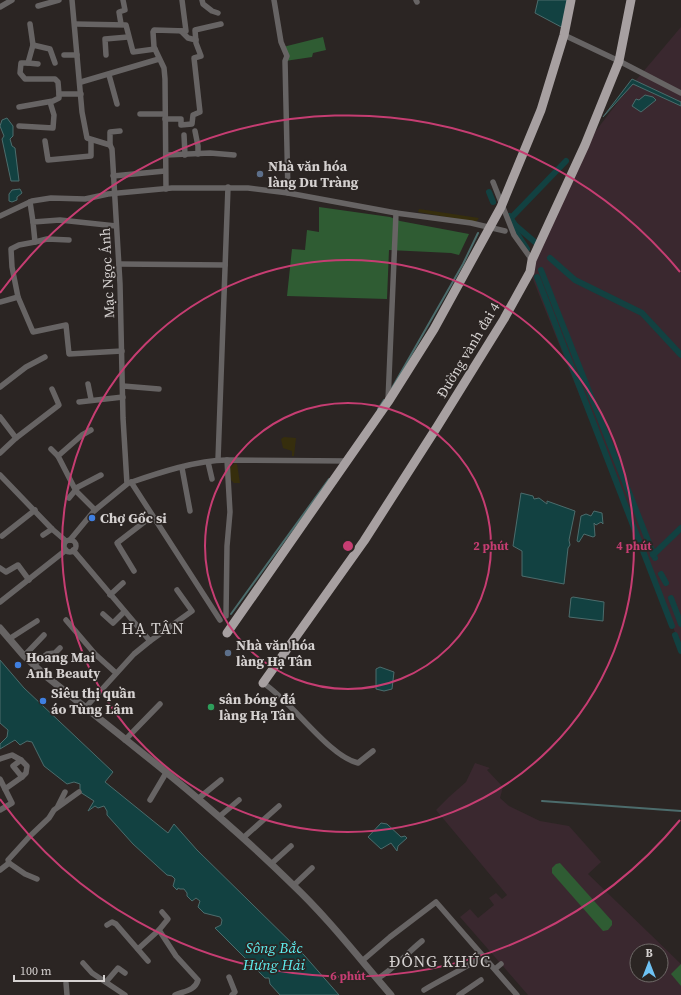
<svg xmlns="http://www.w3.org/2000/svg" width="681" height="995" font-family="'Source Serif 4',serif">
	<rect width="100%" height="100%" fill="#2b2523"/>
	<g fill="#3a282f" fill-rule="evenodd">
		<path d="M 681,27 L 681,647 L 530,272 L 585,145 L 621,98 Z"/>
		<path d="M 475,763 L 490,768 L 487,770 L 503,787 L 500,798 L 509,806 L 540,821 L 569,826 L 601,862 L 588,874 L 681,964 L 681,995 L 528,995 L 460,917 L 470,909 L 478,918 L 494,905 L 489,898 L 496,893 L 502,899 L 507,895 L 436,810 L 449,797 L 466,782 ZM 637,951 L 661,951 L 661,975 L 637,975 Z"/>
	</g>
	<g fill="#2f5c33">
		<path d="M 323,37 L 326,50 L 313,53 L 312,57 L 285,61 L 283,47 Z"/>
		<path d="M 319,207 L 390,217 L 400,221 L 469,234 L 459,255 L 451,253 L 389,250 L 387,299 L 287,296 L 292,249 L 305,250 L 307,230 L 319,232 Z"/>
		<path d="M 560,863 L 612,921 L 612,925 L 608,930 L 603,931 L 552,873 L 552,868 L 556,864 Z"/>
		<path d="M 681,964 L 681,986 L 671,974 Z"/>
	</g>
	<g fill="#362e0d">
		<path d="M 419,209 L 479,218 L 476,222 L 418,212 Z"/>
		<path d="M 284,437 L 296,438 L 294,456 L 292,456 L 292,451 L 283,448 L 281,439 Z"/>
		<path d="M 235,463 L 237,464 L 240,483 L 234,483 L 231,480 L 229,469 Z"/>
	</g>
	<g fill="#124141" stroke="#4c6c6c">
		<path d="M 538,0 L 571,0 L 565,29 L 535,13 Z"/>
		<path d="M 632,79 L 681,102 L 681,106 L 633,84 L 603,117 Z"/>
		<path d="M 645,95 L 653,97 L 656,100 L 641,112 L 632,106 L 636,99 L 639,100 Z"/>
		<path d="M 7,118 L 13,126 L 13,136 L 10,139 L 12,146 L 15,148 L 19,181 L 11,181 L 2,139 L 4,136 L 0,126 L 2,120 Z"/>
		<path d="M 20,189 L 22,193 L 17,197 L 17,200 L 12,202 L 9,201 L 9,194 L 12,190 Z"/>
		<path d="M 521,493 L 533,496 L 534,499 L 539,498 L 547,504 L 547,501 L 575,511 L 569,540 L 570,545 L 568,548 L 564,584 L 522,576 L 522,551 L 513,546 Z"/>
		<path d="M 594,511 L 602,513 L 603,524 L 601,522 L 596,525 L 594,523 L 595,536 L 593,537 L 584,534 L 579,542 L 577,541 L 581,516 L 586,514 L 591,516 Z"/>
		<path d="M 573,597 L 604,602 L 603,621 L 569,617 L 571,598 Z"/>
		<path d="M 0,660 L 24,688 L 113,772 L 105,782 L 168,833 L 174,824 L 197,850 L 304,955 L 339,995 L 280,995 L 270,984 L 269,978 L 265,978 L 215,928 L 221,925 L 222,920 L 220,917 L 204,913 L 198,907 L 200,901 L 196,898 L 192,901 L 187,896 L 187,893 L 184,889 L 180,889 L 178,888 L 177,890 L 173,886 L 175,879 L 172,876 L 167,875 L 133,844 L 107,815 L 107,811 L 104,806 L 98,808 L 95,806 L 88,811 L 94,801 L 80,792 L 80,784 L 74,782 L 67,784 L 44,766 L 32,742 L 27,741 L 20,745 L 15,740 L 0,749 L 0,744 L 7,737 L 8,730 L 0,723 Z"/>
		<path d="M 380,667 L 394,672 L 392,689 L 384,691 L 376,689 L 376,669 Z"/>
		<path d="M 381,823 L 387,824 L 401,837 L 405,836 L 407,838 L 398,846 L 397,851 L 391,843 L 381,849 L 368,837 Z"/>
	</g>
	<g fill="none" stroke-linecap="round" stroke-linejoin="round">
		<g stroke="#4c6c6c" stroke-width="2">
			<path d="M 392,388 L 463,264 L 478,233"/>
			<path d="M 378,409 L 384,400"/>
			<path d="M 231,614 L 329,479"/>
			<path d="M 542,801 L 681,811"/>
		</g>
		<g stroke="#124141" stroke-width="6">
			<path d="M 489,192 L 493,202"/>
			<path d="M 509,216 L 515,225 L 515,231 L 527,249"/>
			<path d="M 510,219 L 566,161"/>
			<path d="M 515,225 L 536,243"/>
			<path d="M 550,258 L 575,280 L 642,313 L 681,355"/>
			<path d="M 541,270 L 655,558"/>
			<path d="M 537,277 L 672,626"/>
			<path d="M 653,555 L 681,528"/>
			<path d="M 661,574 L 666,583"/>
			<path d="M 671,598 L 681,624"/>
			<path d="M 675,635 L 681,651"/>
		</g>
		<g stroke="#676464" stroke-width="5.5">
			<path d="M 202,0 L 203,4 L 212,11 L 218,13"/>
			<path d="M 274,0 L 281,42 L 287,56 L 285,61 L 288,193"/>
			<path d="M 416,0 L 417,2"/>
			<path d="M 38,6 L 59,0"/>
			<path d="M 0,7 L 12,0"/>
			<path d="M 30,24 L 33,45"/>
			<path d="M 75,24 L 126,25 L 133,52 L 155,49"/>
			<path d="M 121,24 L 119,12 L 125,10 L 123,0"/>
			<path d="M 181,31 L 188,38 L 196,40"/>
			<path d="M 564,35 L 619,61 L 681,93"/>
			<path d="M 64,55 L 77,55"/>
			<path d="M 106,55 L 105,39 L 128,37"/>
			<path d="M 28,63 L 38,64"/>
			<path d="M 55,63 L 50,49 L 33,45 L 28,63 L 21,63 L 20,73 L 25,79 L 55,79 L 58,82 L 59,94 L 81,94"/>
			<path d="M 109,75 L 117,104"/>
			<path d="M 81,82 L 159,59"/>
			<path d="M 19,107 L 53,101 L 59,98 L 59,94"/>
			<path d="M 140,114 L 165,114"/>
			<path d="M 165,119 L 181,119 L 181,125 L 192,124 L 193,115 L 200,112 L 194,58 L 201,56 L 196,43 L 195,30 L 221,24"/>
			<path d="M 19,126 L 53,128 L 54,115 L 50,102"/>
			<path d="M 195,131 L 198,146 L 198,154"/>
			<path d="M 184,135 L 185,155"/>
			<path d="M 45,141 L 48,160 L 91,156 L 91,140"/>
			<path d="M 110,145 L 110,132 L 120,131"/>
			<path d="M 166,155 L 210,153 L 234,155"/>
			<path d="M 113,176 L 165,171"/>
			<path d="M 493,182 L 514,235 L 532,260"/>
			<path d="M 166,189 L 165,79 L 164,68 L 154,47 L 153,32 L 154,30 L 186,31 L 182,0"/>
			<path d="M 30,202 L 33,222"/>
			<path d="M 0,216 L 32,201 L 51,198 L 85,199 L 108,194 L 172,188 L 248,188 L 288,193 L 396,213 L 471,223 L 505,231"/>
			<path d="M 35,242 L 47,239 L 69,240"/>
			<path d="M 119,264 L 225,265"/>
			<path d="M 18,297 L 12,267 L 11,249 L 19,245 L 35,242 L 33,222 L 60,220 L 116,226"/>
			<path d="M 0,302 L 18,297 L 33,332 L 66,325 L 69,354 L 122,351"/>
			<path d="M 88,384 L 91,399"/>
			<path d="M 123,386 L 159,389"/>
			<path d="M 0,387 L 26,367 L 45,357"/>
			<path d="M 388,401 L 396,213"/>
			<path d="M 79,402 L 123,397"/>
			<path d="M 0,417 L 16,438 L 0,453"/>
			<path d="M 91,430 L 82,435 L 58,456 L 76,491 L 95,510"/>
			<path d="M 16,438 L 59,405 L 52,389"/>
			<path d="M 51,449 L 58,456"/>
			<path d="M 218,460 L 228,187"/>
			<path d="M 208,462 L 212,479"/>
			<path d="M 182,468 L 190,511"/>
			<path d="M 0,475 L 52,529 L 66,541"/>
			<path d="M 131,482 L 220,620"/>
			<path d="M 129,483 C 158,473 197,460 227,460"/>
			<path d="M 69,498 L 78,487 L 101,475"/>
			<path d="M 43,535 L 52,529"/>
			<path d="M 2,536 L 35,510"/>
			<path d="M 70,540 L 94,511 L 127,484 L 123,418 L 120,284 L 112,149 L 110,145 L 87,138 L 82,112 L 72,0"/>
			<circle cx="70" cy="546" r="6"/>
			<path d="M 73,550 L 150,641 L 134,654 L 85,708"/>
			<path d="M 0,568 L 6,572 L 18,565 L 29,580"/>
			<path d="M 134,571 L 117,543 L 152,516"/>
			<path d="M 110,595 L 123,583"/>
			<path d="M 0,602 L 66,550"/>
			<path d="M 103,614 L 113,623 L 124,612"/>
			<path d="M 226,616 L 227,546 L 230,512 L 227,460 L 348,461"/>
			<path d="M 66,620 L 95,654 L 116,673"/>
			<path d="M 9,639 L 37,621"/>
			<path d="M 150,641 L 192,611 L 177,590"/>
			<path d="M 24,656 L 44,635"/>
			<path d="M 34,665 L 47,654 L 55,653 L 60,648"/>
			<path d="M 263,683 C 291,700 328,756 358,763 L 373,751"/>
			<path d="M 125,740 L 160,704"/>
			<path d="M 0,759 L 12,755 L 21,760 L 13,766 L 22,777 L 5,789 L 12,803 L 0,810"/>
			<path d="M 21,760 L 27,766 L 26,773 L 22,777"/>
			<path d="M 0,779 L 5,789"/>
			<path d="M 199,798 L 221,780"/>
			<path d="M 150,800 L 166,773"/>
			<path d="M 58,806 L 65,792"/>
			<path d="M 220,816 L 239,800"/>
			<path d="M 243,838 L 279,806"/>
			<path d="M 9,863 L 8,860 L 29,837 L 49,818 L 54,810 L 79,792"/>
			<path d="M 271,864 L 291,846"/>
			<path d="M 0,870 L 9,863 L 25,874 L 37,879"/>
			<path d="M 294,885 L 312,868"/>
			<path d="M 107,925 L 112,922 L 116,924 L 148,961"/>
			<path d="M 159,930 L 168,919 L 162,912"/>
			<path d="M 138,949 L 159,930 L 176,956 L 198,980 C 195,991 184,991 175,995"/>
			<path d="M 362,961 L 390,937 L 436,902 L 517,995"/>
			<path d="M 83,963 L 92,973 L 125,995"/>
			<path d="M 495,969 L 501,964"/>
			<path d="M 229,977 L 235,992 L 232,995"/>
			<path d="M 377,979 C 394,969 406,954 422,941"/>
			<path d="M 106,982 L 118,968 L 125,973"/>
			<path d="M 66,983 L 67,995"/>
			<path d="M 424,990 C 444,978 464,969 483,956"/>
			<path d="M 459,995 L 481,980"/>
		</g>
		<path stroke="#676464" stroke-width="7" d="M 0,628 L 24,656 L 47,677 C 130,743 216,809 292,884 C 328,918 358,957 391,995"/>
		<g stroke="#a7a0a1" stroke-width="9">
			<path d="M 227,633 L 388,402 L 434,329 L 501,207 L 541,110 L 564,35 L 571,0"/>
			<path d="M 263,683 L 364,541 L 437,427 L 504,319 L 530,272 L 532,260 L 585,145 L 619,61 L 631,0"/>
		</g>
	</g>
	<g fill="none" stroke="#c63d72" stroke-width="2">
		<circle cx="348" cy="546" r="143"/>
		<circle cx="348" cy="546" r="286"/>
		<path d="M680 820A430 430 0 0 1 0 799M0 293A430 430 0 0 1 680 272"/>
	</g>
	<g fill="#5c6f8a" stroke="#2b2523" stroke-width="1.5">
		<circle cx="260" cy="174" r="4"/>
		<circle cx="228" cy="653" r="4"/>
	</g>
	<g fill="#3f7fe0" stroke="#2b2523" stroke-width="1.5">
		<circle cx="92" cy="518" r="4"/>
		<circle cx="18" cy="665" r="4"/>
		<circle cx="43" cy="701" r="4"/>
	</g>
	<circle fill="#2e9e5b" stroke="#2b2523" stroke-width="1.5" cx="211" cy="707" r="4"/>
	<g text-anchor="middle" dominant-baseline="central" stroke-width="3.5" stroke-linejoin="round" paint-order="stroke">
		<g font-size="14" font-weight="bold" fill="#d5d1d0" stroke="#2b2523" text-anchor="start">
			<text x="268" y="166">Nhà văn hóa<tspan x="268" dy="16">làng Du Tràng</tspan></text>
			<text x="100" y="518">Chợ Gốc si</text>
			<text x="236" y="645">Nhà văn hóa<tspan x="236" dy="16">làng Hạ Tân</tspan></text>
			<text x="26" y="657">Hoang Mai<tspan x="26" dy="16">Anh Beauty</tspan></text>
			<text x="51" y="693">Siêu thị quần<tspan x="51" dy="16">áo Tùng Lâm</tspan></text>
			<text x="219" y="699">sân bóng đá<tspan x="219" dy="16">làng Hạ Tân</tspan></text>
		</g>
		<g font-size="14" fill="#d5d1d0" stroke="#2b2523">
			<text transform="translate(107 273) rotate(-93)">Mạc Ngọc Ánh</text>
			<text transform="translate(468 350) rotate(-59)">Đường vành đai 4</text>
		</g>
		<g font-size="15" font-style="italic" fill="#5eeff0" stroke="#2b2523">
			<text x="274" y="947">Sông Bắc<tspan x="274" dy="17">Hưng Hải</tspan></text>
		</g>
		<g font-size="16" letter-spacing="1" fill="#d5d1d0" stroke="#2b2523">
			<text x="153" y="628">HẠ TÂN</text>
			<text x="440" y="961">ĐÔNG KHÚC</text>
		</g>
	</g>
	<circle cx="348" cy="546" r="6" fill="#c63d72" stroke="#2b2523" stroke-width="2"/>
	<g font-size="12" text-anchor="middle" font-weight="bold" fill="#c63d72" stroke="#2b2523" stroke-width="3.5" stroke-linejoin="round" paint-order="stroke">
		<text x="491" y="550">2 phút</text>
		<text x="634" y="550">4 phút</text>
		<text x="348" y="980">6 phút</text>
	</g>
	<g transform="translate(649 963)"><circle r="19" fill="#2b2523" stroke="#6f6a68"/>
	<path d="M0-3L7 15L0 10L-7 15Z" fill="#6ec2f3"/>
	<text y="-6" font-size="11" font-weight="bold" text-anchor="middle" fill="#d5d1d0">B</text>
	</g>
	<path d="M14 975v6h90v-6" fill="none" stroke="#d5d1d0" stroke-width="2"/>
	<text x="20" y="975" font-size="12" fill="#d5d1d0" stroke="#2b2523" stroke-width="3" paint-order="stroke">100 m</text>
</svg>
